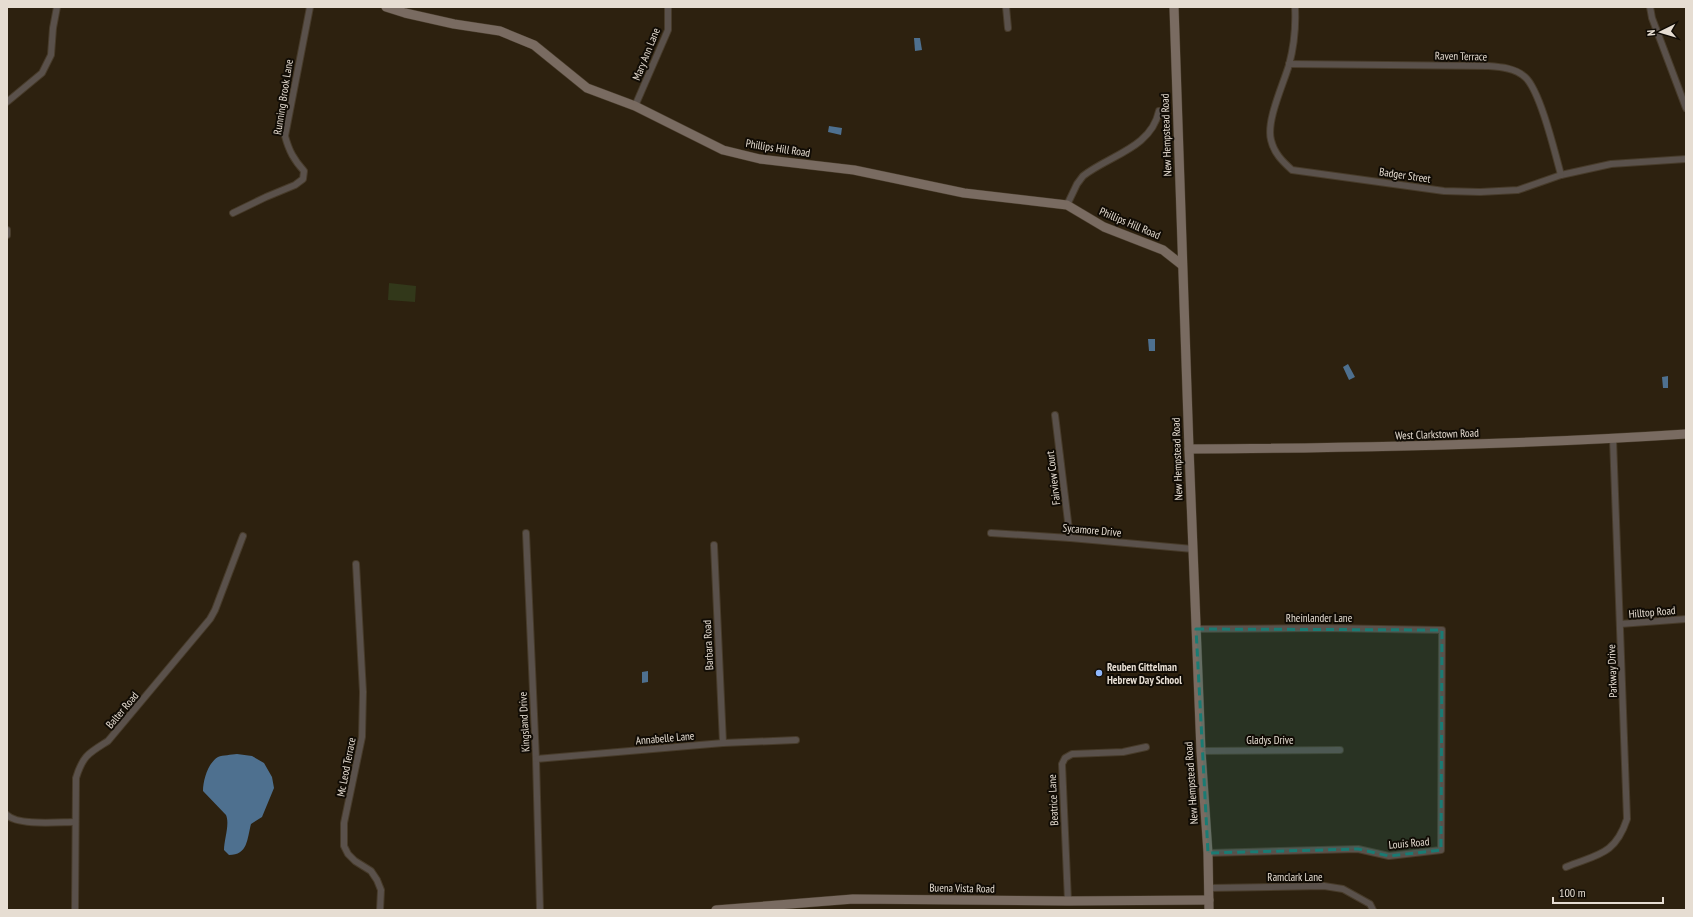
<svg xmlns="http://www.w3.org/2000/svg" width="1693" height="917" font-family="'PT Sans Narrow',sans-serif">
	<rect width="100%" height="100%" fill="#2d210f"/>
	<path fill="#32381a" d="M 389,283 L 416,286 L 415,302 L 388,300 Z"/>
	<g fill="#4e708f">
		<path d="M 914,38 L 920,38 L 922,50 L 915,51 Z"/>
		<path d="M 829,126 L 842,128 L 841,135 L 828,132 Z"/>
		<path d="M 1148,339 L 1155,339 L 1155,351 L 1149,351 Z"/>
		<path d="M 1348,364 L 1355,377 L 1349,380 L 1343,367 Z"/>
		<path d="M 1668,376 L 1668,388 L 1663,388 L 1662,377 Z"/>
		<path d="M 648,671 L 648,682 L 642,683 L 642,672 Z"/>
		<path d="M 237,754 L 252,756 L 264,763 L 272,777 L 274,788 L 262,817 L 251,824 C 247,839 248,855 229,855 L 224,850 C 224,840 230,824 226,815 L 203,791 C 203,780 208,763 218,757 C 223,755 231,755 237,754 Z"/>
	</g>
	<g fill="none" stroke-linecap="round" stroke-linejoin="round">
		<defs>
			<g id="street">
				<path d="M 1006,7 L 1008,28"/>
				<path d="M 1295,7 C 1296,26 1294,46 1289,65 C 1283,85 1266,121 1271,140 C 1274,153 1282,161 1292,170 L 1444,191 L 1480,192 L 1518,190 L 1561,175 L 1611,164 L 1686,159"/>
				<path d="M 1650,7 L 1652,18 L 1686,108"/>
				<path d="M 1289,64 L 1488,66 C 1501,67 1515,68 1525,77 C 1540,90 1555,153 1561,175"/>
				<path d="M 7,102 L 42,73 L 51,55 L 53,28 L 57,7"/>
				<path d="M 635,106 L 668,30 L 668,7"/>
				<path d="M 1067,205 L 1077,184 L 1083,176 C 1110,155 1151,148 1159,111"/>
				<path d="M 233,213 L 266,197 L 295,185 L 303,179 L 304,171 C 294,160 289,151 285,136 L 310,7"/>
				<path d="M 7,230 L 7,235"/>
				<path d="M 1055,415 L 1070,538"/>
				<path d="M 526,533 L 536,759 L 540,910"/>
				<path d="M 991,533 L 1070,538 L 1193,549"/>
				<path d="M 714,545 L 723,743"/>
				<path d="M 356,564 L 363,692 L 362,737 L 344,823 L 344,846 L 348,854 L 355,861 L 371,871 L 377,880 L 381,890 L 380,910"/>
				<path d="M 1620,624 L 1686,619"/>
				<path d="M 1196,629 L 1321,628 L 1442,630 L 1441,850 L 1389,856 L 1358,849 L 1208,853"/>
				<path d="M 1201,751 L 1340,750"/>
				<path d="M 536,759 L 723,743 L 796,740"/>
				<path d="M 7,815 C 18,826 59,822 75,822"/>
				<path d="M 1566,867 C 1598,854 1615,855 1627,819 L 1613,439"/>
				<path d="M 1209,888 L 1324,886 L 1343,889 L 1370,904 L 1373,910"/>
				<path d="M 1068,901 L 1062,764 L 1065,758 L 1072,754 L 1123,752 L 1146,747"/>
				<path d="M 75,910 L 76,778 C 83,755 89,753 108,741 L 210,619 L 215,610 L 243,536"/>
			</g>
			<g id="secondary">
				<path d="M 386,7 L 405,13 L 454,24 L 500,31 L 534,45 L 587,88 L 635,106 L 723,150 L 760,159 L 854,170 L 964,193 L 1067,205 L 1104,227 L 1163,250 L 1182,265"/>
				<path d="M 1174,7 L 1189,449 L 1201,751 L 1208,853 L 1209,910"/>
				<path d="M 1189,449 C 1355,448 1520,445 1686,434"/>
				<path d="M 716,910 L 853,899 L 1068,901 L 1209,900"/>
			</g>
		</defs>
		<use href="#street" stroke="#473b2a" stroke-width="8"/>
		<use href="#secondary" stroke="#473b2a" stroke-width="10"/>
		<use href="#street" stroke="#5a514b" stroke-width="6"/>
		<use href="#secondary" stroke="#796b61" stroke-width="9"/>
	</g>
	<path fill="#1a7b73" fill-opacity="0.2" stroke="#1a7b73" stroke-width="3" stroke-dasharray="8 5" stroke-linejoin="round" d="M 1196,629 L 1442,630 L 1441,850 L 1389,856 L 1358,849 L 1208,853 Z"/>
	<circle fill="#8fb8fd" stroke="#110c05" stroke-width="1.5" cx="1099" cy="673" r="4"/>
	<g text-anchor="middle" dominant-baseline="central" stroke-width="4" stroke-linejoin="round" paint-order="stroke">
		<g font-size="11" fill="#e6ddd2" stroke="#110c05">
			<text transform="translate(646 54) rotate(-68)">Mary Ann Lane</text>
			<text transform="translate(1461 56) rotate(1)">Raven Terrace</text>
			<text transform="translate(283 97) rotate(-81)">Running Brook Lane</text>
			<text transform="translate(1166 135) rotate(-92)">New Hempstead Road</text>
			<text transform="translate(778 148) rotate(9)">Phillips Hill Road</text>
			<text transform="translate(1405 175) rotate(8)">Badger Street</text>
			<text transform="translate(1130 223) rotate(23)">Phillips Hill Road</text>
			<text transform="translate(1437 434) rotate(-2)">West Clarkstown Road</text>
			<text transform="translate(1177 459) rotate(-92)">New Hempstead Road</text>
			<text transform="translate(1053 478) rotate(-97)">Fairview Court</text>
			<text transform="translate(1092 530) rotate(5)">Sycamore Drive</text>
			<text transform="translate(1652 612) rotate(-5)">Hilltop Road</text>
			<text x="1319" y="618">Rheinlander Lane</text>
			<text transform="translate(708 645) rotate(-93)">Barbara Road</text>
			<text transform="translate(1612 671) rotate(-92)">Parkway Drive</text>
			<text transform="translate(122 710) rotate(-50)">Balter Road</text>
			<text transform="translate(524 722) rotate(-93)">Kingsland Drive</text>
			<text transform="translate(665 738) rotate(-5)">Annabelle Lane</text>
			<text x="1270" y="740">Gladys Drive</text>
			<text transform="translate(346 767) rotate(-79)">Mc Leod Terrace</text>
			<text transform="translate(1191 783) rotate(-94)">New Hempstead Road</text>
			<text transform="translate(1053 800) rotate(-93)">Beatrice Lane</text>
			<text transform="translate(1409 843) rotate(-5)">Louis Road</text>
			<text x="1295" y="877">Ramclark Lane</text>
			<text transform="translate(962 888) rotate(1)">Buena Vista Road</text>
		</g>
		<g font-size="11" font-weight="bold" fill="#e6ddd2" stroke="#110c05" text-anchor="start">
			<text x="1107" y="667">Reuben Gittelman<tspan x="1107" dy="13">Hebrew Day School</tspan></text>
		</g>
	</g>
	<rect width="1693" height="917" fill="none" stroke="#e6ddd2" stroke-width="16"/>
	<g transform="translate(1661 32) rotate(265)" stroke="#110c05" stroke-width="3" paint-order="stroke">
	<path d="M0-3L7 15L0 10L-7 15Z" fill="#e6ddd2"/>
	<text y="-6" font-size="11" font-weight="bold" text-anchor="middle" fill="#e6ddd2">N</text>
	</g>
	<path d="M1553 897v6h110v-6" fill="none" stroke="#e6ddd2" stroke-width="2"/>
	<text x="1559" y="897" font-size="12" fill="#e6ddd2" stroke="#110c05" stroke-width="3" paint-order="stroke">100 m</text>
</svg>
